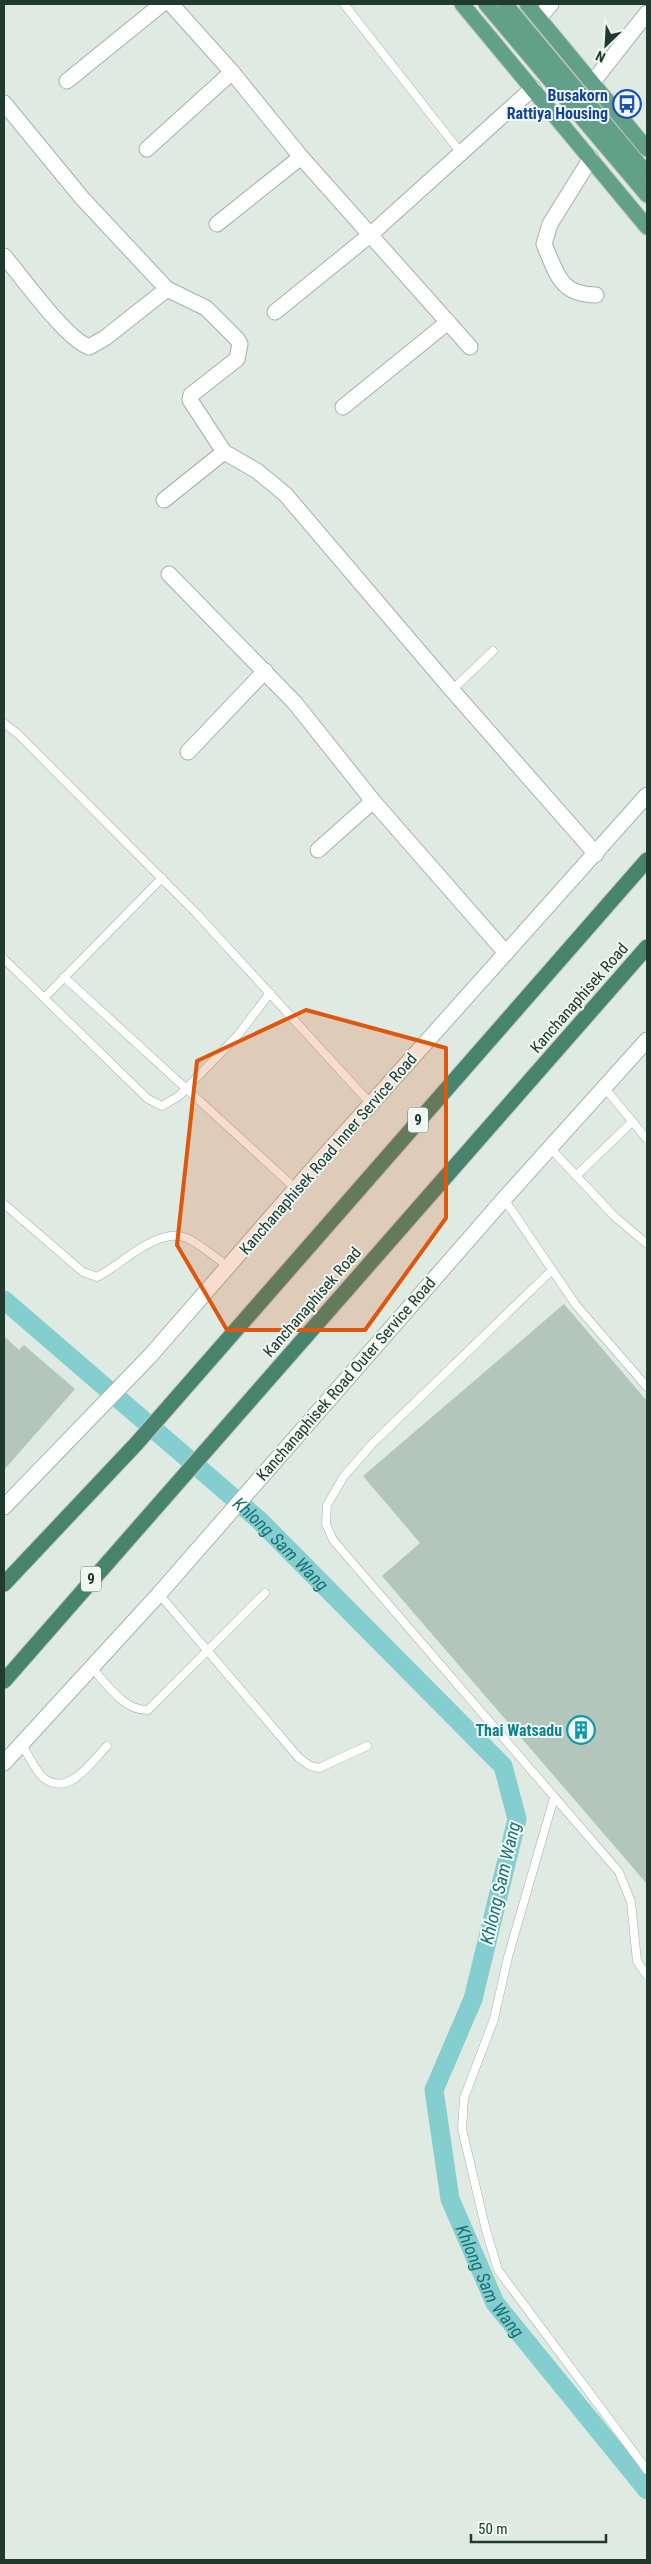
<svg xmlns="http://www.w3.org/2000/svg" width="651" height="2564" font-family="'Roboto Condensed',sans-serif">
	<rect width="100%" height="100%" fill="#dfeae3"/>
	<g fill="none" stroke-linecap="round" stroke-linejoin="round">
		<path stroke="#85ced0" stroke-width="19" id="s1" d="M 4,1300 L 259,1520 L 503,1766 L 517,1819 L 473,1999 L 434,2090 L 450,2199 L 495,2303 L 647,2490"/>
	</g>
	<g fill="#b4c5bc">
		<path d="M 564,1304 L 647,1401 L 647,1884 L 382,1576 L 420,1543 L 363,1476 Z"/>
		<path d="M 4,1336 L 19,1350 L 24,1345 L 75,1389 L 4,1470 Z"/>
	</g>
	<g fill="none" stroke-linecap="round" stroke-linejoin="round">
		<defs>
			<g id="service">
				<path d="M 344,4 L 461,153"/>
				<path d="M 452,690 L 493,651"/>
				<path d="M 4,723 L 19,735 L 197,914 L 371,1104"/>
				<path d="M 4,959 L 148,1099 L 162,1106 L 179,1096 L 238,1035 L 270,993"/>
				<path d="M 64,977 L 296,1189"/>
				<path d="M 45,997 L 162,878"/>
				<path d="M 603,1086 L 647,1139"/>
				<path d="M 551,1149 L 614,1216 L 647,1244"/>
				<path d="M 576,1176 L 632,1122"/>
				<path d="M 504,1199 L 576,1305 L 647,1387"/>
				<path d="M 4,1204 L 83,1272 L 97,1277 C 121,1265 158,1226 187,1238 C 201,1245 216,1258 229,1267"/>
				<path d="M 552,1270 L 373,1443 L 344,1476 L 327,1505 L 326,1524 L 333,1540 L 619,1872 L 631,1902 L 637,1961 L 647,1976"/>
				<path d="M 159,1594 L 299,1758 L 310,1766 L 319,1768 L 367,1746"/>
				<path d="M 91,1667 C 107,1684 124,1711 148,1710 L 265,1593"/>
				<path d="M 21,1744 C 28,1753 36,1773 45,1779 C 70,1796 91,1762 107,1746"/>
				<path d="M 554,1798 L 508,1957 L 494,2019 L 464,2098 L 462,2129 L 486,2230 L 498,2270 L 647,2470"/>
			</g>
			<g id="minor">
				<path d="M 171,4 L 232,72 L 301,157 L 470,347"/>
				<path d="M 539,18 L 551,4"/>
				<path d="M 67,81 L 162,4"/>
				<path d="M 592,83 L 647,13"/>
				<path d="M 4,103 L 82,198 L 167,289 L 206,308 L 237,339 L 240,344 L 237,359 L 191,395 L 190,400 L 224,452 L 257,471 L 285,494 L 452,690 L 596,854"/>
				<path d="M 147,149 L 232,72"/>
				<path d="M 591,158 L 550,224 L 544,244 C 557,274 560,295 596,295"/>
				<path d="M 217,224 L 301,157"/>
				<path d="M 4,256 C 23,278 65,338 89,347 L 105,338 L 167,289"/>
				<path d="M 275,312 L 370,235 L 533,88"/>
				<path d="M 343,407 L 448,322"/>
				<path d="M 164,500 L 224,452"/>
				<path d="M 169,574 L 295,703 L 373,801 L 506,953"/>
				<path d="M 188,752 L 265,671"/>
				<path d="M 318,850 L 373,801"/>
			</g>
			<g id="secondary">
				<path d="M 4,1507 L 150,1356 L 319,1162 L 647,795"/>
				<path d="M 4,1763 L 159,1594 L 504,1199 L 647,1040"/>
			</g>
			<g id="primary">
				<path d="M 462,4 L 647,227"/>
				<path d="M 486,4 L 647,195"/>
				<path d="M 505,4 L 647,174"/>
				<path d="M 527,4 L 647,149"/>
			</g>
			<g id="trunk">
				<path d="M 4,1584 L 137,1443 L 647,860"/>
				<path d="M 4,1681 L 647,947"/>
			</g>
		</defs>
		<use href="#service" stroke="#a2b2aa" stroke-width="9"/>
		<use href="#minor" stroke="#a2b2aa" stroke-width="17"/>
		<use href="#secondary" stroke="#9eb6aa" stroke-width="17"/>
		<use href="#primary" stroke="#bcc4c1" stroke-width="17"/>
		<use href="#trunk" stroke="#bcc4c1" stroke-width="17"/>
		<use href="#service" stroke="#fff" stroke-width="8"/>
		<use href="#minor" stroke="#fff" stroke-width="15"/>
		<use href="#secondary" stroke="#fff" stroke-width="15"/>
		<use href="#primary" stroke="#63a089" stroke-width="15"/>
		<use href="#trunk" stroke="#48836e" stroke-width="15"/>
	</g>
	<path fill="#de570e" fill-opacity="0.2" stroke="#de570e" stroke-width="4" stroke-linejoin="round" d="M 306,1010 L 446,1048 L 446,1218 L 365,1330 L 227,1330 L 177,1245 L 197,1061 Z"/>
	<defs>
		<symbol id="bus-ring" viewBox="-11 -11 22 22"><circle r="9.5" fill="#eff7f2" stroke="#1a4fb4" stroke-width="1.5"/><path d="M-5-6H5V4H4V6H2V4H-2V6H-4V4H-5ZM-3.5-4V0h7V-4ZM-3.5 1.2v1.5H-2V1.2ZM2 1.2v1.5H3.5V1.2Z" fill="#1a4fb4"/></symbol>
		<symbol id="building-ring" viewBox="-11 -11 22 22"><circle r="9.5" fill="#eff7f2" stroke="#0f9aa8" stroke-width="1.5"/><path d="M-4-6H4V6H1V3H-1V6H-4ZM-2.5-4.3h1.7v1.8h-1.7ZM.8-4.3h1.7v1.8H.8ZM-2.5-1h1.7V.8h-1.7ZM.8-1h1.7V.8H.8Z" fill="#0f9aa8"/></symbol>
	</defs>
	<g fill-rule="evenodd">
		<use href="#bus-ring" x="611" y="88" width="32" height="32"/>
		<use href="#building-ring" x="565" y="1714" width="32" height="32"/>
	</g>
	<g text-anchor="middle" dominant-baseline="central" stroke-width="4" stroke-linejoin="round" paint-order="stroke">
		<g fill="#eff7f2" stroke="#5e736a" stroke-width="1">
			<rect x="408" y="1107.5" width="20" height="25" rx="4"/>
			<rect x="81" y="1566.5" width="20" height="25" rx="4"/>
		</g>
		<g font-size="15" font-weight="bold" fill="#203a30">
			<text x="418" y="1120">9</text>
			<text x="91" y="1579">9</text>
		</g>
		<g font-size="16" font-weight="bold" fill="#164399" stroke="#eff7f2" text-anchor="end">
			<text x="608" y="95">Busakorn<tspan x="608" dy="18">Rattiya Housing</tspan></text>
		</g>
		<g font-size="16" fill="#203a30" stroke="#eff7f2">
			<text transform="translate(579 998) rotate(-49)">Kanchanaphisek Road</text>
			<text transform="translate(328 1154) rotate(-49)">Kanchanaphisek Road Inner Service Road</text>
			<text transform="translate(312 1302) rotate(-49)">Kanchanaphisek Road</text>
			<text transform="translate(346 1379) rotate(-49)">Kanchanaphisek Road Outer Service Road</text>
		</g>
		<g font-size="16" font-weight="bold" fill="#0d838f" stroke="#eff7f2" text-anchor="end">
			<text x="562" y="1730">Thai Watsadu</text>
		</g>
		<g font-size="18" font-style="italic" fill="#1a7175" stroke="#eff7f2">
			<text stroke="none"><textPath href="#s1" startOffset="369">Khlong Sam Wang</textPath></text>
			<text transform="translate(500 1883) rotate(-77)">Khlong Sam Wang</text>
			<text stroke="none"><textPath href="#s1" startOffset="1224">Khlong Sam Wang</textPath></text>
		</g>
	</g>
	<rect width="651" height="2564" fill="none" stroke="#203a30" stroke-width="10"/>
	<g transform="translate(606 45) rotate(205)" stroke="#eff7f2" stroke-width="4" paint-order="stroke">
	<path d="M0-4L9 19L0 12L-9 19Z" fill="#203a30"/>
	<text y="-8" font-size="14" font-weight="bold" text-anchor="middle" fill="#203a30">N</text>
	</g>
	<path d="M471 2534v8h135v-8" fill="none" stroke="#203a30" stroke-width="2.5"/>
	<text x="478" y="2534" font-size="15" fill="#203a30" stroke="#eff7f2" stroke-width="4" paint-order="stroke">50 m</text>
</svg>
